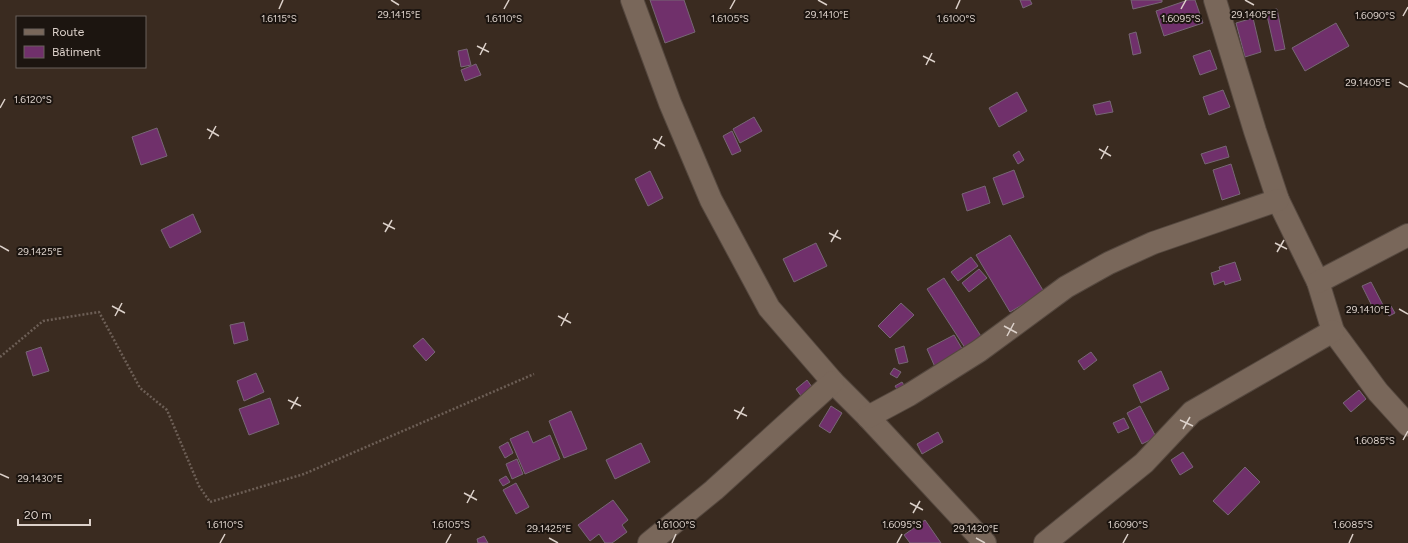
<svg xmlns="http://www.w3.org/2000/svg" width="1408" height="543" font-family="Figtree,sans-serif">
	<rect width="100%" height="100%" fill="#3a2b20"/>
	<g fill="#70306b" stroke="#776775">
		<path d="M 650,0 L 684,0 L 695,32 L 665,43 Z"/>
		<path d="M 1020,0 L 1030,0 L 1032,4 L 1023,8 Z"/>
		<path d="M 1131,0 L 1162,0 L 1162,2 L 1133,9 Z"/>
		<path d="M 1188,0 L 1195,0 L 1203,23 L 1164,36 L 1156,11 Z"/>
		<path d="M 1277,9 L 1285,49 L 1275,51 L 1266,11 Z"/>
		<path d="M 1253,18 L 1261,52 L 1245,57 L 1236,23 Z"/>
		<path d="M 1336,23 L 1349,46 L 1305,71 L 1292,48 Z"/>
		<path d="M 1136,32 L 1141,53 L 1133,55 L 1129,34 Z"/>
		<path d="M 467,49 L 471,65 L 461,67 L 458,51 Z"/>
		<path d="M 1210,50 L 1217,69 L 1200,75 L 1193,56 Z"/>
		<path d="M 476,64 L 481,75 L 465,81 L 461,70 Z"/>
		<path d="M 1223,90 L 1230,107 L 1209,115 L 1203,97 Z"/>
		<path d="M 1017,92 L 1027,111 L 999,127 L 989,108 Z"/>
		<path d="M 1110,101 L 1113,112 L 1096,115 L 1093,105 Z"/>
		<path d="M 754,117 L 762,131 L 740,143 L 733,129 Z"/>
		<path d="M 157,128 L 167,156 L 141,165 L 132,137 Z"/>
		<path d="M 732,131 L 741,151 L 732,155 L 723,136 Z"/>
		<path d="M 1226,146 L 1229,157 L 1205,164 L 1201,154 Z"/>
		<path d="M 1019,151 L 1024,160 L 1018,164 L 1013,155 Z"/>
		<path d="M 1231,164 L 1240,194 L 1222,200 L 1213,170 Z"/>
		<path d="M 1014,170 L 1024,197 L 1003,205 L 993,178 Z"/>
		<path d="M 650,171 L 663,198 L 648,206 L 635,179 Z"/>
		<path d="M 985,186 L 990,203 L 967,211 L 962,194 Z"/>
		<path d="M 193,214 L 201,232 L 170,248 L 161,230 Z"/>
		<path d="M 1010,235 L 1044,292 L 1010,312 L 976,255 Z"/>
		<path d="M 816,243 L 827,266 L 794,282 L 783,259 Z"/>
		<path d="M 971,257 L 978,266 L 958,281 L 951,272 Z"/>
		<path d="M 1235,262 L 1241,280 L 1225,285 L 1224,281 L 1214,285 L 1211,273 L 1220,270 L 1219,267 Z"/>
		<path d="M 979,269 L 987,278 L 969,292 L 962,283 Z"/>
		<path d="M 944,278 L 984,341 L 967,351 L 927,289 Z"/>
		<path d="M 1371,282 L 1383,305 L 1374,310 L 1362,286 Z"/>
		<path d="M 901,303 L 914,315 L 890,338 L 878,326 Z"/>
		<path d="M 1391,306 L 1395,313 L 1389,316 L 1385,309 Z"/>
		<path d="M 244,322 L 248,340 L 234,344 L 230,325 Z"/>
		<path d="M 954,335 L 964,352 L 935,367 L 927,349 Z"/>
		<path d="M 423,338 L 435,352 L 426,361 L 413,346 Z"/>
		<path d="M 904,346 L 908,362 L 899,364 L 895,349 Z"/>
		<path d="M 41,347 L 49,371 L 33,376 L 26,352 Z"/>
		<path d="M 1091,352 L 1097,360 L 1084,370 L 1078,361 Z"/>
		<path d="M 894,368 L 901,372 L 897,378 L 890,374 Z"/>
		<path d="M 1161,371 L 1169,389 L 1141,403 L 1133,385 Z"/>
		<path d="M 256,373 L 264,392 L 244,401 L 237,381 Z"/>
		<path d="M 807,380 L 812,387 L 801,396 L 796,389 Z"/>
		<path d="M 902,382 L 905,387 L 898,391 L 895,386 Z"/>
		<path d="M 1359,390 L 1366,399 L 1351,412 L 1343,403 Z"/>
		<path d="M 270,398 L 279,424 L 249,435 L 239,409 Z"/>
		<path d="M 831,406 L 842,413 L 830,433 L 819,426 Z"/>
		<path d="M 1140,406 L 1156,437 L 1142,444 L 1127,413 Z"/>
		<path d="M 571,411 L 587,449 L 564,458 L 549,421 Z"/>
		<path d="M 1124,418 L 1129,428 L 1118,433 L 1113,423 Z"/>
		<path d="M 528,431 L 533,443 L 550,435 L 560,459 L 525,474 L 510,439 Z"/>
		<path d="M 938,432 L 943,442 L 922,454 L 917,444 Z"/>
		<path d="M 508,442 L 513,453 L 505,458 L 499,447 Z"/>
		<path d="M 641,443 L 650,462 L 615,479 L 606,460 Z"/>
		<path d="M 1183,452 L 1193,467 L 1180,475 L 1171,460 Z"/>
		<path d="M 517,459 L 523,474 L 512,479 L 506,464 Z"/>
		<path d="M 1245,467 L 1260,482 L 1228,515 L 1213,501 Z"/>
		<path d="M 506,476 L 510,482 L 503,486 L 499,480 Z"/>
		<path d="M 516,483 L 529,507 L 516,514 L 503,490 Z"/>
		<path d="M 613,500 L 628,520 L 622,525 L 627,532 L 612,543 L 605,543 L 599,534 L 590,541 L 578,525 Z"/>
		<path d="M 925,520 L 941,543 L 910,543 L 904,535 Z"/>
		<path d="M 484,536 L 488,543 L 478,543 L 477,539 Z"/>
	</g>
	<g fill="none" stroke-linecap="round" stroke-linejoin="round">
		<defs>
			<g id="minor">
				<path d="M 632,0 L 670,103 L 711,200 L 769,308 L 833,382 L 868,417 L 985,543"/>
				<path d="M 1215,0 L 1255,131 L 1278,200 L 1318,282 L 1333,331 L 1378,392 L 1408,425"/>
				<path d="M 1318,282 L 1408,235"/>
				<path d="M 868,417 L 909,395 L 979,351 L 1066,287 L 1109,263 L 1153,243 L 1278,200"/>
				<path d="M 649,543 L 714,490 L 833,382"/>
				<path d="M 1045,543 L 1144,463 L 1192,412 L 1333,331"/>
			</g>
		</defs>
		<use href="#minor" stroke="#55483f" stroke-width="24"/>
		<path stroke="#6d5f56" stroke-width="2.5" stroke-dasharray="2 2" stroke-linecap="butt" d="M 0,357 L 43,321 L 99,312 L 140,388 L 167,410 L 199,486 L 210,502 L 304,474 L 534,374"/>
		<use href="#minor" stroke="#79675a" stroke-width="22"/>
	</g>
	<path fill="none" stroke="#dcd1ca" stroke-width="1.5" d="M 391,0 L 399,5M 818,0 L 827,5M 1245,0 L 1254,5M 279,9 L 283,0M 504,9 L 509,0M 730,9 L 735,0M 956,9 L 960,0M 1181,9 L 1186,0M 1403,16 L 1408,7M 477,46 L 489,52M 480,55 L 486,43M 923,56 L 935,62M 926,65 L 932,53M 1399,82 L 1408,87M 0,108 L 5,99M 207,129 L 219,136M 209,139 L 216,126M 653,139 L 665,146M 655,149 L 662,136M 1099,149 L 1111,156M 1101,159 L 1108,146M 383,223 L 395,229M 385,232 L 392,220M 829,233 L 841,239M 831,242 L 838,230M 1275,243 L 1287,249M 0,246 L 9,251M 1277,252 L 1284,240M 112,306 L 125,313M 1399,309 L 1408,314M 115,316 L 122,303M 558,316 L 571,323M 561,326 L 568,313M 1004,326 L 1017,333M 1007,336 L 1014,323M 288,400 L 301,406M 291,409 L 298,397M 734,410 L 747,416M 737,419 L 744,407M 1180,420 L 1193,426M 1183,429 L 1190,417M 1403,440 L 1408,431M 0,474 L 9,478M 464,493 L 477,500M 467,503 L 474,490M 910,503 L 923,510M 913,513 L 920,501M 549,538 L 558,543M 976,538 L 985,543M 220,543 L 225,534M 446,543 L 451,534M 672,543 L 676,534M 897,543 L 902,534M 1123,543 L 1128,534M 1349,543 L 1353,534"/>
	<g font-size="10" text-anchor="middle" fill="#dcd1ca" stroke="#1c1510" stroke-width="4" stroke-linejoin="round" paint-order="stroke">
		<text x="399" y="18">29.1415°E</text>
		<text x="827" y="18">29.1410°E</text>
		<text x="1254" y="18">29.1405°E</text>
		<text x="1375" y="19">1.6090°S</text>
		<text x="279" y="22">1.6115°S</text>
		<text x="504" y="22">1.6110°S</text>
		<text x="730" y="22">1.6105°S</text>
		<text x="956" y="22">1.6100°S</text>
		<text x="1181" y="22">1.6095°S</text>
		<text x="1368" y="86">29.1405°E</text>
		<text x="33" y="103">1.6120°S</text>
		<text x="40" y="255">29.1425°E</text>
		<text x="1368" y="313">29.1410°E</text>
		<text x="1375" y="444">1.6085°S</text>
		<text x="40" y="482">29.1430°E</text>
		<text x="225" y="528">1.6110°S</text>
		<text x="451" y="528">1.6105°S</text>
		<text x="676" y="528">1.6100°S</text>
		<text x="902" y="528">1.6095°S</text>
		<text x="1128" y="528">1.6090°S</text>
		<text x="1353" y="528">1.6085°S</text>
		<text x="549" y="532">29.1425°E</text>
		<text x="976" y="532">29.1420°E</text>
	</g>
	<rect x="16" y="16" width="130" height="52" fill="#1c1510" stroke="#69605a"/>
	<rect x="24" y="29" width="20" height="6" fill="#79675a" stroke="#69605a"/>
	<text x="52" y="36" font-size="12" fill="#dcd1ca">Route</text>
	<rect x="24" y="46" width="20" height="12" fill="#70306b" stroke="#69605a"/>
	<text x="52" y="56" font-size="12" fill="#dcd1ca">Bâtiment</text>
	<path d="M18 519v6h72v-6" fill="none" stroke="#dcd1ca" stroke-width="2"/>
	<text x="24" y="519" font-size="12" fill="#dcd1ca" stroke="#1c1510" stroke-width="3" paint-order="stroke">20 m</text>
</svg>
